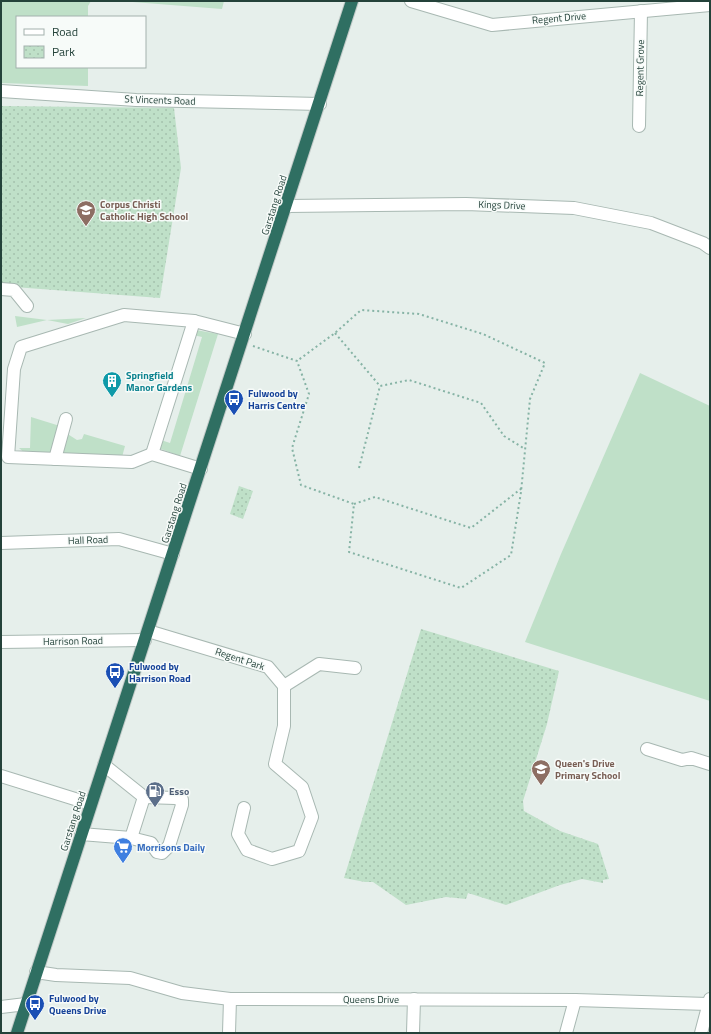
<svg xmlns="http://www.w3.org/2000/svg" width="711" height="1034" font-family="'Titillium Web',sans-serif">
	<defs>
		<pattern id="park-dots" width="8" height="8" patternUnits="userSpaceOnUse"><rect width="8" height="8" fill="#bfe0c8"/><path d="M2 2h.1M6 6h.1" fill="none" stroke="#a4c1ad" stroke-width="1.8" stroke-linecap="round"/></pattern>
	</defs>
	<rect width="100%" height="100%" fill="#e6efeb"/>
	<g fill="#bfe0c8">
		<path d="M 1,1 L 91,1 L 88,6 L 88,17 L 17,17 L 17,67 L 88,67 L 88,86 L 1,83 Z"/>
		<path d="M 120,1 L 224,1 L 222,9 Z"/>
		<path d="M 15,316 L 47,320 L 86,318 L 68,324 L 47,320 L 17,327 Z"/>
		<path d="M 196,330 L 218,334 L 180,456 L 161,449 L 159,445 L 161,440 L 170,443 L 202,337 L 193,335 Z"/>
		<path d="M 640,373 L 710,406 L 710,701 L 525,642 L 561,554 Z"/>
		<path d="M 31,417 L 60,426 L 52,456 L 27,455 L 19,448 L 30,448 Z"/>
		<path d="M 66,433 L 77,440 L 82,439 L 84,434 L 125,446 L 122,457 L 59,456 Z"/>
	</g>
	<g fill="url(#park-dots)">
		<path d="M 1,106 L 174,108 L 181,168 L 160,298 L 1,286 Z"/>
		<path d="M 239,486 L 253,491 L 243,519 L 230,514 Z"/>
		<path d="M 421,629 L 559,671 L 547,724 L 523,801 L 524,811 L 560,831 L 598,844 L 609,879 L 603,880 L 603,883 L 582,879 L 560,885 L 506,905 L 468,893 L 466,899 L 446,897 L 406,905 L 373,882 L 365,882 L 344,878 Z"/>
	</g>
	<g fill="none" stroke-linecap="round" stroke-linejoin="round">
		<defs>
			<g id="minor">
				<path d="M 411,1 L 492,25 L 710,5"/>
				<path d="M 1,91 L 136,100 L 320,104"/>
				<path d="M 639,126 L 641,11"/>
				<path d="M 287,206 L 466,204 L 574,208 L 651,223 L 703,243 L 710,248"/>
				<path d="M 1,289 L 14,290 L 27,306"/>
				<path d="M 152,454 L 194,321"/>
				<path d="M 55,459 L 66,419"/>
				<path d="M 201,469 L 152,454 L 132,462 L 8,457 L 14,369 L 21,347 L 124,315 L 194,321 L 245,334"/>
				<path d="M 1,543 L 119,539 L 173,554"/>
				<path d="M 148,631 L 268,667 L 284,686 L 284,726 L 275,764 L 302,787 L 312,817 L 299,851 L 272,859 L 247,850 L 238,834 L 244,808"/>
				<path d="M 1,642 L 145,640"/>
				<path d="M 284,686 L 319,664 L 355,668"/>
				<path d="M 647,749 L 682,760 L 691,758 L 710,764"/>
				<path d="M 1,776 L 91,804"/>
				<path d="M 81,834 L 131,838 L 144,797 L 104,765"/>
				<path d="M 131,838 L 151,843 L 157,852 L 162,853 L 169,846 L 182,805 L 182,800 L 175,798 L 144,797"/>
				<path d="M 36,972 L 56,975 L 130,978 L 182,993 L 230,999 L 575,1000 L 708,1004"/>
				<path d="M 1,1007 L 26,1004"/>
				<path d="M 229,1033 L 230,999"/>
				<path d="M 413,1033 L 414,999"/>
				<path d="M 566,1033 L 575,1000"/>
				<path d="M 701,1033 L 710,999"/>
			</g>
			<path id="highway" d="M 17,1033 L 352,1"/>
		</defs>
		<use href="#minor" stroke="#a8b8b2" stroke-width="14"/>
		<use href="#highway" stroke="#c2cac8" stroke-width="14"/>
		<g stroke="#86b3a5" stroke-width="2" stroke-dasharray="2 3" stroke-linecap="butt">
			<path d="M 335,333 L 380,386"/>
			<path d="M 253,346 L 297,361 L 309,394 L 292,448 L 301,485 L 354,504 L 349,552 L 461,588 L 511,555 L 521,492 L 530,399 L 545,363 L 483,334 L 419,314 L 361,310 L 335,333 L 297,361"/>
			<path d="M 359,468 L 380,386 L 409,380 L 481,403 L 504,436 L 525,449"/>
			<path d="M 354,504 L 375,497 L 471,528 L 522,488"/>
		</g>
		<use href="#minor" stroke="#fff" stroke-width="12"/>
		<use href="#highway" stroke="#2f6f62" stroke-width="12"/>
	</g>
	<defs>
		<symbol id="school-pin" viewBox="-11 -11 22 30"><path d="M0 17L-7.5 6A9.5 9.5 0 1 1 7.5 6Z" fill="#8d6e63" stroke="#f7fbf9"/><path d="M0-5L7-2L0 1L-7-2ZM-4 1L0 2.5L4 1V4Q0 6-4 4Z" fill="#fff"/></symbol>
		<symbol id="building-pin" viewBox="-11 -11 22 30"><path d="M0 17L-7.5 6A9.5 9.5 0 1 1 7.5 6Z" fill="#0f9aa8" stroke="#f7fbf9"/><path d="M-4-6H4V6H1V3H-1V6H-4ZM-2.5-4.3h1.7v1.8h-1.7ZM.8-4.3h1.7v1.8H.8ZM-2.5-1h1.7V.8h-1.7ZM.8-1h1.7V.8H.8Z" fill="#fff"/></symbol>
		<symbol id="bus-pin" viewBox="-11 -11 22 30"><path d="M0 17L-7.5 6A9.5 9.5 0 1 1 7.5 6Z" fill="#1a4fb4" stroke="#f7fbf9"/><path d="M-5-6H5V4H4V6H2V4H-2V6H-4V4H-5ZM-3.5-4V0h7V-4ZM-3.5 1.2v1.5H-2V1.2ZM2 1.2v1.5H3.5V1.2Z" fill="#fff"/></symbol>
		<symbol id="fuel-pin" viewBox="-11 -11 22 30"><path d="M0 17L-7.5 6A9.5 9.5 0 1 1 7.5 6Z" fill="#5c6f8a" stroke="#f7fbf9"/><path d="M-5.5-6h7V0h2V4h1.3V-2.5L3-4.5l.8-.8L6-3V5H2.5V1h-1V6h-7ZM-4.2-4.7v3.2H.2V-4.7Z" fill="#fff"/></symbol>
		<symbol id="supermarket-pin" viewBox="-11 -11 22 30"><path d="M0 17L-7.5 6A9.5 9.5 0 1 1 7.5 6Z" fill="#3f7fe0" stroke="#f7fbf9"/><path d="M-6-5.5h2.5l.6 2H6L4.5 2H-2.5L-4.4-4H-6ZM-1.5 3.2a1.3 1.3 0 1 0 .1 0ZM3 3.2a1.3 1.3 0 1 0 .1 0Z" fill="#fff"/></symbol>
	</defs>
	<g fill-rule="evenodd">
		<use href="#school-pin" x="75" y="199" width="22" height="30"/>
		<use href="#building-pin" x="101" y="370" width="22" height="30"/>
		<use href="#bus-pin" x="223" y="388" width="22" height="30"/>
		<use href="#bus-pin" x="104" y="661" width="22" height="30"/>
		<use href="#school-pin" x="530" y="758" width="22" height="30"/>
		<use href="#fuel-pin" x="144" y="780" width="22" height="30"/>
		<use href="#supermarket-pin" x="112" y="836" width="22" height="30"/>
		<use href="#bus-pin" x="24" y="993" width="22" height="30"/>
	</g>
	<g text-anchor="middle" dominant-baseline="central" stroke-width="3" stroke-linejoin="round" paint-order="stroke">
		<g font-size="10" fill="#24423a" stroke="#f7fbf9">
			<text transform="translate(559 18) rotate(-5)">Regent Drive</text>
			<text transform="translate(640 68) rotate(-89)">Regent Grove</text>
			<text transform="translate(160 100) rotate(2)">St Vincents Road</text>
			<text transform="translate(274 205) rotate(-72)">Garstang Road</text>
			<text transform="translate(502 205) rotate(2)">Kings Drive</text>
			<text transform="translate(174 513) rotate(-72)">Garstang Road</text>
			<text transform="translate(88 540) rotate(-2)">Hall Road</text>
			<text transform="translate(73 641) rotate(-1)">Harrison Road</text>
			<text transform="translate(240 659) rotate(18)">Regent Park</text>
			<text transform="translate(73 821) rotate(-72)">Garstang Road</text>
			<text x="371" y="999">Queens Drive</text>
		</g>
		<g font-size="10" font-weight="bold" fill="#785e54" stroke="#f7fbf9" text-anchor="start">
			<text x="100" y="204">Corpus Christi<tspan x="100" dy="12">Catholic High School</tspan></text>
			<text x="555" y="763">Queen's Drive<tspan x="555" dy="12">Primary School</tspan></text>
		</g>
		<g font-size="10" font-weight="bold" fill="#0d838f" stroke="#f7fbf9" text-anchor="start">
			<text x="126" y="375">Springfield<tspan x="126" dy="12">Manor Gardens</tspan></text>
		</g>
		<g font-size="10" font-weight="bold" fill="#164399" stroke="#f7fbf9" text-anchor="start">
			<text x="248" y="393">Fulwood by<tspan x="248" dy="12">Harris Centre</tspan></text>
			<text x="129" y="666">Fulwood by<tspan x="129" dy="12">Harrison Road</tspan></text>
			<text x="49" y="998">Fulwood by<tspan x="49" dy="12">Queens Drive</tspan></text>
		</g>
		<g font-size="10" font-weight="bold" fill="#4e5e75" stroke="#f7fbf9" text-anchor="start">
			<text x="169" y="791">Esso</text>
		</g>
		<g font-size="10" font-weight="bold" fill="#366cbe" stroke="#f7fbf9" text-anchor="start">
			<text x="137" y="847">Morrisons Daily</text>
		</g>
	</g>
	<rect width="711" height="1034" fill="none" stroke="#24423a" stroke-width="4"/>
	<rect x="16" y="16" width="130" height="52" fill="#f7fbf9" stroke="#a3b1ad"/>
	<rect x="24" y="29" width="20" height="6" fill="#ffffff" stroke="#a3b1ad"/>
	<text x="52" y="36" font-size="12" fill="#24423a">Road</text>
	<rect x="24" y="46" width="20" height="12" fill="url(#park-dots)" stroke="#a3b1ad"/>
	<text x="52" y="56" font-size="12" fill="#24423a">Park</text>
</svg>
